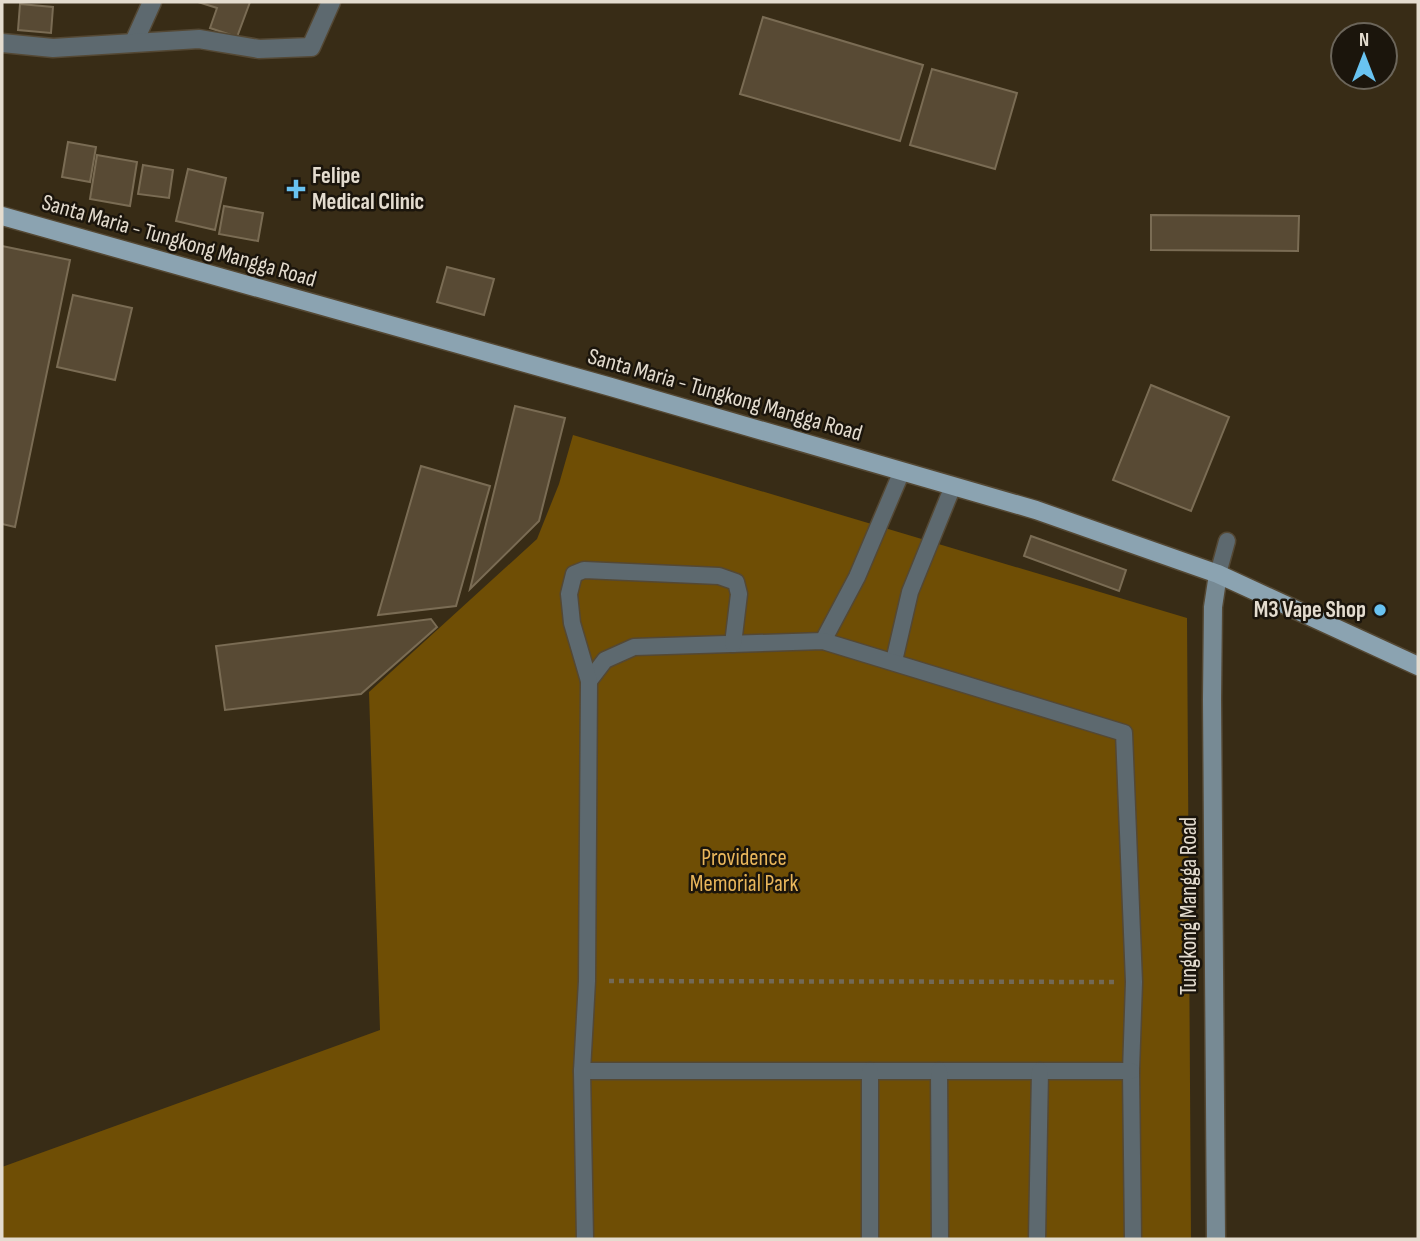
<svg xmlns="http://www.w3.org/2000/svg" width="1420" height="1241" font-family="'Sofia Sans Condensed',sans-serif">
	<rect width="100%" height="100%" fill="#382c16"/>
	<path fill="#6f4e05" d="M 573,435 L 1187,618 L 1191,1239 L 2,1239 L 2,1167 L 380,1030 L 369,692 L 537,539 L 559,484 Z"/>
	<g fill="#584a34" stroke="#7a6c54" stroke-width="2">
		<path d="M 198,2 L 250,2 L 237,37 L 210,28 L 217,8 Z"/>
		<path d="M 20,4 L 53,7 L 51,33 L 18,30 Z"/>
		<path d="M 763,17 L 923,65 L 900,141 L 740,94 Z"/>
		<path d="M 932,69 L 1017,93 L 995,169 L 910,145 Z"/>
		<path d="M 68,142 L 96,147 L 90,182 L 62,177 Z"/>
		<path d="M 97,155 L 137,162 L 130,206 L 90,199 Z"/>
		<path d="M 143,165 L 173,170 L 169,198 L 138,194 Z"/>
		<path d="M 188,169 L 226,178 L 215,230 L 176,221 Z"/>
		<path d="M 224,206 L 263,213 L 258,241 L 219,234 Z"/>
		<path d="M 1151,215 L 1299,216 L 1298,251 L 1151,250 Z"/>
		<path d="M 2,246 L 70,260 L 15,527 L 2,524 Z"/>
		<path d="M 447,267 L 494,279 L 484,315 L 437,302 Z"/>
		<path d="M 73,295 L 132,308 L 115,380 L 57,367 Z"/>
		<path d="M 1151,385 L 1229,417 L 1191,511 L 1113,480 Z"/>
		<path d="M 515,406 L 565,418 L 539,521 L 470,589 Z"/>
		<path d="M 421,466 L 490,486 L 456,606 L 378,615 Z"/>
		<path d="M 1031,536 L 1126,570 L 1119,591 L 1024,556 Z"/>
		<path d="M 431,619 L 437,627 L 361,694 L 225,710 L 216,646 Z"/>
	</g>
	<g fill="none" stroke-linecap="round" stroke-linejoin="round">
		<defs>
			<g id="lane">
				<path d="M 1218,574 L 1227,541"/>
				<path d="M 823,641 L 857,577 L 902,471"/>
				<path d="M 894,661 L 910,592 L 953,486"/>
				<path d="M 589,681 L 605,660 L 634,647 L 823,641 L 1124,733 L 1134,982 L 1131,1071 L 1133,1239"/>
				<path d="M 582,1071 L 1131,1071"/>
				<path d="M 870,1071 L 870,1239"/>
				<path d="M 939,1071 L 940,1239"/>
				<path d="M 585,1239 L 582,1071 L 587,981 L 589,681 L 572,623 L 569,594 L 574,574 L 584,570 L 719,576 L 736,582 L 739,594 L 733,644"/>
				<path d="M 1037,1239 L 1040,1071"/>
			</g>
			<g id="street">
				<path d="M 134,42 L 152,2"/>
				<path d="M 2,43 L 53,48 L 199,39 L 259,49 L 311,47 L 331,2"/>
			</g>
			<path id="secondary" d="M 1216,1239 L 1212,699 L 1213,607 L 1218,574"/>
			<path id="primary" d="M 2,216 L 611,387 L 1036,510 L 1218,574 L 1418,666"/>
		</defs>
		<use href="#lane" stroke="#544834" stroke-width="19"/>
		<use href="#street" stroke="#544834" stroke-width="21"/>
		<use href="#secondary" stroke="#544834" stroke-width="21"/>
		<use href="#primary" stroke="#544834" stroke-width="21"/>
		<path stroke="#736956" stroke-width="4.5" stroke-dasharray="5 5" stroke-linecap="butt" d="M 609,981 L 1114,982"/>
		<use href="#lane" stroke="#5d696f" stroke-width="16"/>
		<use href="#street" stroke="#5d696f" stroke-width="18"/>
		<use href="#secondary" stroke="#778a94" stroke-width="18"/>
		<use href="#primary" stroke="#8ba3b1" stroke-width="18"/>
	</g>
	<g fill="#69c3f1" stroke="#1b150c" stroke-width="2.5">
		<path d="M292.5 178.5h7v7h7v7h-7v7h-7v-7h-7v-7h7z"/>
		<circle cx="1380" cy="610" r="7"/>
	</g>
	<g text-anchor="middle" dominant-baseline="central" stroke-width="5" stroke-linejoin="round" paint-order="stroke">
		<g font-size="23" font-weight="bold" fill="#e4dccf" stroke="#1b150c" text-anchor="start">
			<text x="312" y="176">Felipe<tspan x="312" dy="26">Medical Clinic</tspan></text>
			<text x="1366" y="610" text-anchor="end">M3 Vape Shop</text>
		</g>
		<g font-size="23" fill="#e4dccf" stroke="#1b150c">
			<text transform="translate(179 241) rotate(16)">Santa Maria - Tungkong Mangga Road</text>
			<text transform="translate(725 395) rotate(16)">Santa Maria - Tungkong Mangga Road</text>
			<text transform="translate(1189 906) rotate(-90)">Tungkong Mangga Road</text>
		</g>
		<g font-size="23" fill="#e9b65b" stroke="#1b150c">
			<text x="744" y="858">Providence<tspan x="744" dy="26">Memorial Park</tspan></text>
		</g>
	</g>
	<rect width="1420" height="1241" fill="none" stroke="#e4dccf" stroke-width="7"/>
	<g transform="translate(1364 56)"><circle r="33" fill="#1b150c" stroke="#6b655a" stroke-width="2"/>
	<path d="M0-5L12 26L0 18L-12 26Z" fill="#69c3f1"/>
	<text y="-10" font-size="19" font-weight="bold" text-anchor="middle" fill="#e4dccf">N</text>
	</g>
</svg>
